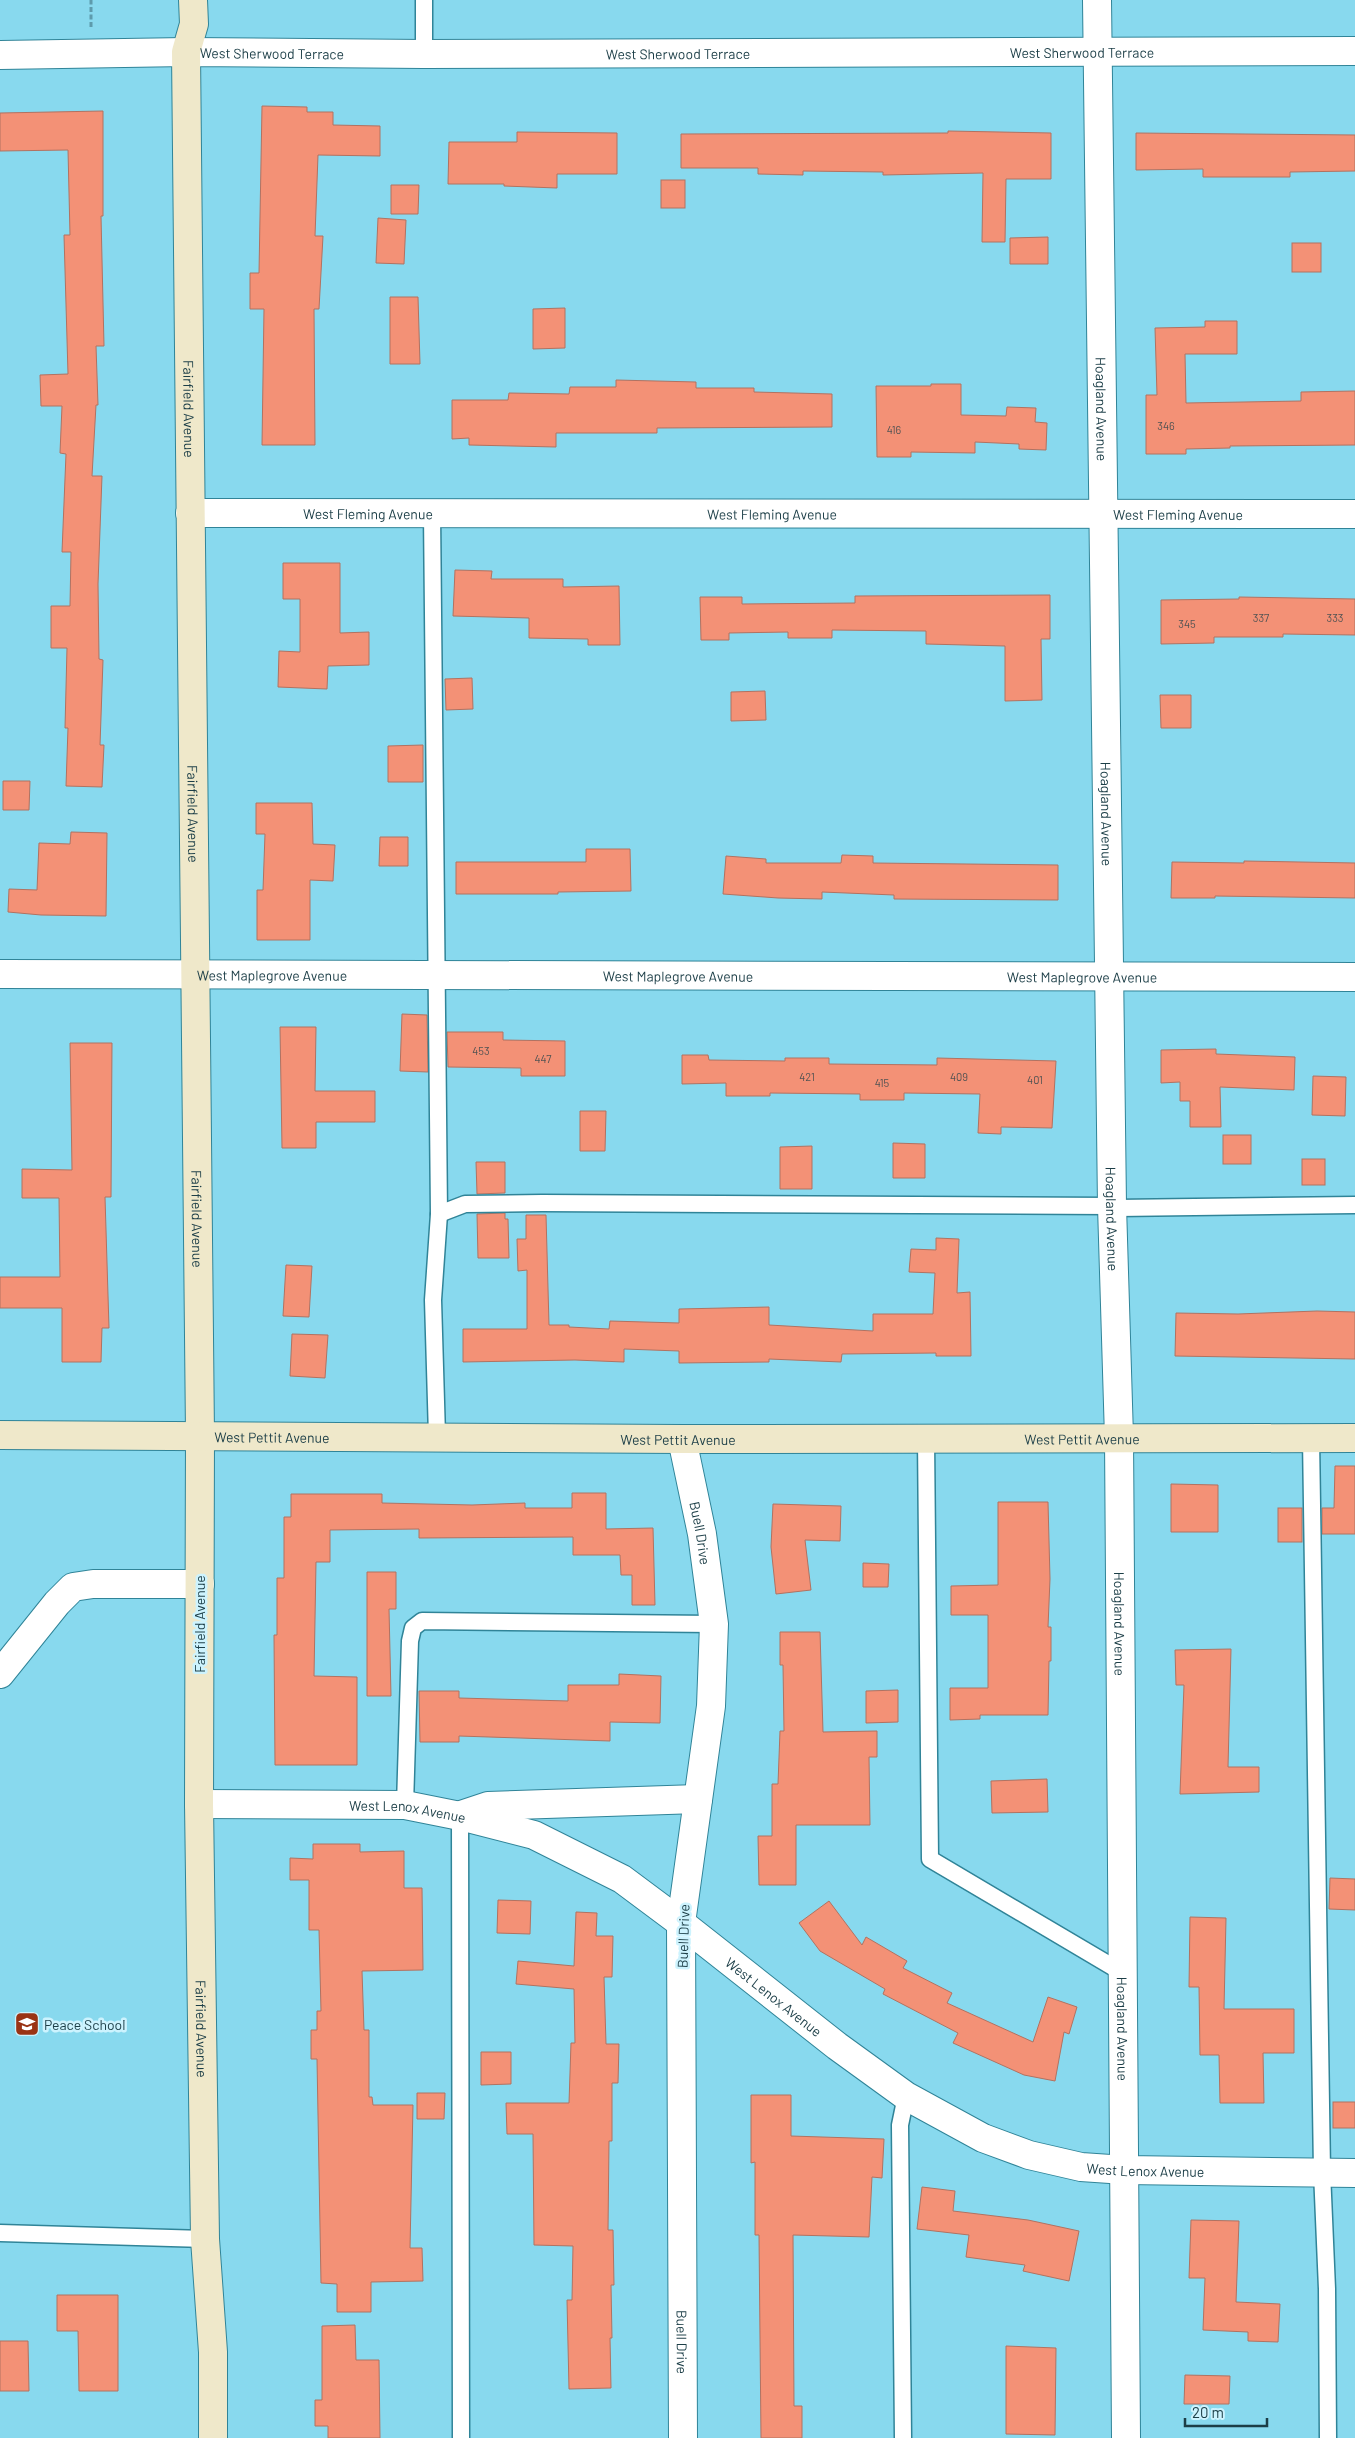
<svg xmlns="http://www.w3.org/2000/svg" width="1355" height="2438" font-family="Barlow,sans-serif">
	<rect width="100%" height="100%" fill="#88d9ee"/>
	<g fill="#f39176" stroke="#b17261">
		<path d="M 262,106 L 307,107 L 307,112 L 333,112 L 333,125 L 380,126 L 380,156 L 318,155 L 315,236 L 323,236 L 319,309 L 314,309 L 315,445 L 262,445 L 264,309 L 250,309 L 250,273 L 259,273 Z"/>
		<path d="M 103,111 L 103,216 L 101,216 L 104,346 L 96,346 L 98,405 L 96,405 L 92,476 L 102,476 L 98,584 L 99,659 L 103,660 L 100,745 L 104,745 L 102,787 L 66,786 L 68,728 L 65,728 L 67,648 L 51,648 L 51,606 L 70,606 L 71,552 L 62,552 L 66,454 L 60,453 L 62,406 L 41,406 L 40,375 L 68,374 L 64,235 L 70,235 L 68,150 L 0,151 L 0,113 Z"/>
		<path d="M 948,131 L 1051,133 L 1051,179 L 1006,179 L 1005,242 L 982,242 L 983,173 L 883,175 L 883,172 L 803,171 L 803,175 L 758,174 L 758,168 L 681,168 L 681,134 L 948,133 Z"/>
		<path d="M 517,132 L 617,133 L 617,174 L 557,174 L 557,188 L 504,186 L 504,184 L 448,184 L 449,142 L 517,142 Z"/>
		<path d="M 1136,133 L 1355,135 L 1355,171 L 1290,172 L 1290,177 L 1203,177 L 1203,169 L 1136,170 Z"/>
		<rect x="661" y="180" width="24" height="28"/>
		<path d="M 391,185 L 419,185 L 418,214 L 391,214 Z"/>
		<path d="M 378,218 L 406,220 L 404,264 L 376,263 Z"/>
		<path d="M 1048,237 L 1048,264 L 1010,264 L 1010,238 Z"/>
		<rect x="1292" y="243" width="29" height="29"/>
		<path d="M 390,297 L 418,297 L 420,364 L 390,364 Z"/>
		<path d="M 565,308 L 565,348 L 533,349 L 533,309 Z"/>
		<path d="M 1205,321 L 1237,321 L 1237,354 L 1185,354 L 1186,403 L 1301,401 L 1301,392 L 1355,391 L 1355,445 L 1230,446 L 1230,448 L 1186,449 L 1186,454 L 1146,454 L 1146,395 L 1157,395 L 1155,328 L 1205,327 Z"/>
		<path d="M 616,380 L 696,382 L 696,388 L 754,388 L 754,392 L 832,394 L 832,427 L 657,428 L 657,433 L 556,433 L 556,447 L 469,445 L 469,438 L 452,439 L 452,400 L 508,400 L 509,393 L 569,394 L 570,387 L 616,387 Z"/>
		<path d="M 931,384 L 961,384 L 961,415 L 1006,416 L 1007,407 L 1036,408 L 1035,422 L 1047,423 L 1046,450 L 1019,449 L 1019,444 L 975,442 L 975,453 L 911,452 L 911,457 L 877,457 L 876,386 L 931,386 Z"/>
		<path d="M 283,563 L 340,563 L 340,633 L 369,632 L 369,665 L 328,666 L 327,689 L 278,687 L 279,651 L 300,652 L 300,599 L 283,599 Z"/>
		<path d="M 455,570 L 492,571 L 491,579 L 563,579 L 563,587 L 619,586 L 620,645 L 588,645 L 588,639 L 529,638 L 529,618 L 453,616 Z"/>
		<path d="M 1050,595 L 1050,639 L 1041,639 L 1042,700 L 1005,701 L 1005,646 L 926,644 L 926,631 L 832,630 L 832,638 L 788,638 L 788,632 L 729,633 L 729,640 L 701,640 L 700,597 L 742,597 L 742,604 L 855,603 L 855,596 Z"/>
		<path d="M 1239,597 L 1355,599 L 1355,635 L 1283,634 L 1283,637 L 1214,637 L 1214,643 L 1161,644 L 1161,600 L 1239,599 Z"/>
		<path d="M 472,678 L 473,709 L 446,710 L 445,679 Z"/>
		<path d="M 765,691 L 766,720 L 731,721 L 731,692 Z"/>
		<path d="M 1160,695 L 1191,695 L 1191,728 L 1161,728 Z"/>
		<path d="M 423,745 L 423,782 L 388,782 L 388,746 Z"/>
		<path d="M 3,781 L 30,781 L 29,810 L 3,810 Z"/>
		<path d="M 256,803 L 312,803 L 313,844 L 335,845 L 333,881 L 310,880 L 310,940 L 257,940 L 257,890 L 263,890 L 265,834 L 256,834 Z"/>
		<path d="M 71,832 L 107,833 L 106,916 L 41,915 L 8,912 L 9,889 L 37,890 L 39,843 L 70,844 Z"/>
		<path d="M 380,837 L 408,837 L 408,866 L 379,866 Z"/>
		<path d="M 586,849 L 630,849 L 631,891 L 558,892 L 558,894 L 456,894 L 456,862 L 586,862 Z"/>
		<path d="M 842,855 L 873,856 L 873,863 L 1058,865 L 1058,900 L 894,899 L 894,895 L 822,892 L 822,899 L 778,898 L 723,894 L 726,856 L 766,859 L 766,863 L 841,863 Z"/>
		<path d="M 1244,861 L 1355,863 L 1355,898 L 1215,896 L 1215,898 L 1171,898 L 1172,862 L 1244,863 Z"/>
		<path d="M 402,1014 L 427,1015 L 428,1072 L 400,1071 Z"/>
		<path d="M 280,1027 L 316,1027 L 315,1091 L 375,1091 L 375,1122 L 316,1122 L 316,1148 L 282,1148 Z"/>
		<path d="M 447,1032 L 503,1032 L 503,1040 L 565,1041 L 565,1076 L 521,1076 L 521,1068 L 448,1067 Z"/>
		<path d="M 70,1043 L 112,1043 L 111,1197 L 105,1197 L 109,1328 L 102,1328 L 101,1362 L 62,1362 L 62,1308 L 0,1308 L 0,1277 L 60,1277 L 59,1198 L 22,1198 L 22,1169 L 72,1170 Z"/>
		<path d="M 1216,1049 L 1216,1054 L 1295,1057 L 1294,1090 L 1220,1087 L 1221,1127 L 1190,1127 L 1190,1101 L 1180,1101 L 1180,1082 L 1161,1083 L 1161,1050 Z"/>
		<path d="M 682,1055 L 708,1055 L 709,1060 L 785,1061 L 785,1058 L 829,1058 L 829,1064 L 937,1065 L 937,1058 L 1056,1061 L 1052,1128 L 1001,1127 L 1001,1134 L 978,1133 L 980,1094 L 904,1093 L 904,1100 L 860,1100 L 860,1094 L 770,1093 L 770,1096 L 726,1096 L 726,1083 L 682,1084 Z"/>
		<path d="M 1313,1076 L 1346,1077 L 1345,1116 L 1312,1115 Z"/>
		<path d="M 580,1111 L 606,1111 L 605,1151 L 580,1151 Z"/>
		<rect x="1223" y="1135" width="28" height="29"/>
		<path d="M 893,1143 L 925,1144 L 925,1178 L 893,1178 Z"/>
		<path d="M 812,1146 L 812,1189 L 780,1189 L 780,1147 Z"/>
		<rect x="1302" y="1159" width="23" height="26"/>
		<path d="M 476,1162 L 505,1162 L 505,1193 L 477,1194 Z"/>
		<path d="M 505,1213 L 505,1219 L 508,1219 L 509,1258 L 478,1258 L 477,1214 Z"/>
		<path d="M 526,1215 L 546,1215 L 549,1325 L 569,1325 L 569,1327 L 609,1329 L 610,1321 L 679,1323 L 679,1309 L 769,1307 L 769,1325 L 873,1331 L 873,1314 L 933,1314 L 935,1273 L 909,1272 L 911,1249 L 936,1250 L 936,1238 L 959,1239 L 957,1293 L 970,1292 L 971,1356 L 936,1356 L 936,1353 L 842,1354 L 841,1362 L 769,1359 L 769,1362 L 679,1363 L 679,1351 L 624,1349 L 624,1362 L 575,1360 L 463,1362 L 463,1329 L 527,1329 L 527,1270 L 518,1271 L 517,1239 L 526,1239 Z"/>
		<path d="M 286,1265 L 312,1266 L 309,1317 L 283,1316 Z"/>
		<path d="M 1317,1311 L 1355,1312 L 1355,1359 L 1175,1356 L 1176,1313 L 1238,1314 Z"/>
		<path d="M 292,1334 L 328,1335 L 325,1378 L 290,1376 Z"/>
		<path d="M 1335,1466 L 1355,1466 L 1355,1534 L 1322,1534 L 1322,1508 L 1334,1508 Z"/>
		<path d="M 1171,1484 L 1218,1485 L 1218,1532 L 1171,1532 Z"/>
		<path d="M 572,1493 L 606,1493 L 606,1529 L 653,1528 L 655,1605 L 632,1605 L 632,1575 L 621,1575 L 620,1555 L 573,1555 L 573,1537 L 419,1538 L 419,1529 L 330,1530 L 330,1562 L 316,1562 L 314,1676 L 357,1677 L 357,1765 L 275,1765 L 274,1635 L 277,1635 L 277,1578 L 284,1578 L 284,1517 L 291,1517 L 291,1494 L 382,1494 L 382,1503 L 472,1505 L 525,1503 L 525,1508 L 572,1508 Z"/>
		<path d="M 998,1502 L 1048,1502 L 1050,1579 L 1048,1627 L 1051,1627 L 1051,1661 L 1049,1661 L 1048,1715 L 980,1715 L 980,1719 L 950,1720 L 950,1688 L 988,1688 L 988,1615 L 951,1615 L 951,1586 L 998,1585 Z"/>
		<path d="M 773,1504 L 841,1506 L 840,1541 L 805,1540 L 811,1590 L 776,1594 L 771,1547 Z"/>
		<rect x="1278" y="1508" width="24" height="34"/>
		<path d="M 863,1563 L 889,1564 L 888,1587 L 863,1587 Z"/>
		<path d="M 367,1572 L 396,1572 L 396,1609 L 389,1609 L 391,1696 L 367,1696 Z"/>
		<path d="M 780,1632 L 820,1632 L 823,1732 L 877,1731 L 877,1757 L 869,1757 L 870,1825 L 796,1825 L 796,1885 L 759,1885 L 758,1836 L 772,1836 L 772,1784 L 778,1784 L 780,1731 L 784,1731 L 783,1665 L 780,1665 Z"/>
		<path d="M 1231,1649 L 1228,1767 L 1259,1767 L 1259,1792 L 1180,1794 L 1184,1685 L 1176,1685 L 1175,1650 Z"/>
		<path d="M 619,1674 L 661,1676 L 660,1723 L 610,1722 L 610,1741 L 459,1736 L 459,1742 L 420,1742 L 419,1691 L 459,1691 L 459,1698 L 568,1701 L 568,1685 L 619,1685 Z"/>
		<path d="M 898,1690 L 898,1722 L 866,1723 L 866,1691 Z"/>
		<path d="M 1047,1779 L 1048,1812 L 992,1813 L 991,1781 Z"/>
		<path d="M 313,1844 L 360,1844 L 360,1852 L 404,1851 L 404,1888 L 422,1888 L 423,1970 L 362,1971 L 364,2030 L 369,2030 L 369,2097 L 372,2097 L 373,2105 L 413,2105 L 410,2248 L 422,2248 L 423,2281 L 371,2282 L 371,2312 L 337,2312 L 337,2284 L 321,2283 L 317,2059 L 311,2059 L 311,2030 L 317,2030 L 317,2011 L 321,2011 L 319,1930 L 309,1930 L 309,1880 L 290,1880 L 290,1858 L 313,1859 Z"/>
		<path d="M 1330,1878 L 1355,1879 L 1355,1910 L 1329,1909 Z"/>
		<path d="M 498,1900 L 531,1901 L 530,1934 L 497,1933 Z"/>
		<path d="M 829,1901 L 862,1945 L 866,1937 L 907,1961 L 903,1968 L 952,1993 L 947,2003 L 1033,2042 L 1048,1997 L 1077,2007 L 1069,2034 L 1064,2032 L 1055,2081 L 1024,2075 L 953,2043 L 958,2033 L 883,1994 L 885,1989 L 820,1951 L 799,1923 Z"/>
		<path d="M 576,1912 L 597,1913 L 596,1936 L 613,1936 L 612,1977 L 604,1977 L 606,2044 L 619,2044 L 618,2083 L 612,2083 L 612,2141 L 609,2141 L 608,2230 L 613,2230 L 614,2285 L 611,2285 L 612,2338 L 610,2338 L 611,2388 L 569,2389 L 567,2300 L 572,2300 L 573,2246 L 534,2245 L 533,2134 L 507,2134 L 506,2103 L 569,2103 L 571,2043 L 575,2043 L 574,1989 L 516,1984 L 518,1961 L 574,1966 Z"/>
		<path d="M 1190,1917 L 1226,1918 L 1224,2009 L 1294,2009 L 1294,2053 L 1263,2053 L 1264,2103 L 1220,2103 L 1219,2055 L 1200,2055 L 1199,1987 L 1189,1987 Z"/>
		<path d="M 481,2052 L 511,2052 L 511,2084 L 481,2085 Z"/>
		<path d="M 417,2093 L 445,2093 L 444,2119 L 417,2119 Z"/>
		<path d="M 751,2095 L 791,2095 L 791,2136 L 884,2139 L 882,2178 L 872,2177 L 869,2237 L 793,2235 L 794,2406 L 802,2406 L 802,2438 L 761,2438 L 759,2235 L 755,2235 L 755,2162 L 751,2163 Z"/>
		<rect x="1333" y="2102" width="22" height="26"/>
		<path d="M 922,2187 L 955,2191 L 953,2211 L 1028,2220 L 1079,2231 L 1069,2281 L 1023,2271 L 1025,2265 L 966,2257 L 969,2235 L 917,2229 Z"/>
		<path d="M 1191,2220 L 1239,2221 L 1236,2302 L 1280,2304 L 1278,2342 L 1248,2341 L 1248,2332 L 1203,2330 L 1205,2278 L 1189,2278 Z"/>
		<path d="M 57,2295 L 118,2295 L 118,2391 L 79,2391 L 78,2331 L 57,2331 Z"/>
		<path d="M 355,2325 L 356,2360 L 379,2360 L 380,2438 L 328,2438 L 328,2426 L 315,2426 L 315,2400 L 322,2400 L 322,2326 Z"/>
		<path d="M 0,2341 L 28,2341 L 29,2391 L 0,2391 Z"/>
		<path d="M 1006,2346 L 1056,2348 L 1055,2435 L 1006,2434 Z"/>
		<path d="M 1185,2375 L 1230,2376 L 1229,2404 L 1184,2404 Z"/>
	</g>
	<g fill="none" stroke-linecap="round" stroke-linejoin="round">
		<defs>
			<g id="lane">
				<path d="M 424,0 L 424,54"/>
				<path d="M 432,513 L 439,1214 L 433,1300 L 437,1436"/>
				<path d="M 439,1214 L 465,1204 L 542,1203 L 1112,1206 L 1115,1210 L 1117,1208 L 1355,1205"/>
				<path d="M 926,1438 L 930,1859 L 1123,1973"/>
				<path d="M 1311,1438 L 1322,2172 L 1327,2289 L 1328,2438"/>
				<path d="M 405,1805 L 410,1641 L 413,1628 L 422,1621 L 714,1624"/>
				<path d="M 460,1816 L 461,2438"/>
				<path d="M 0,2233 L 205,2239"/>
				<path d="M 903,2438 L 900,2125 L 906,2096"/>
			</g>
			<g id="street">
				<path id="s1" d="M 1097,0 L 1112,1206 L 1119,1437 L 1126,2438"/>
				<path id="s2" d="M 0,55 L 186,52 L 424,54 L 1355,51"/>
				<path id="s3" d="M 190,513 L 1355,514"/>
				<path id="s4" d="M 0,974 L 1355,977"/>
				<path id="s5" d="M 682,1439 L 702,1534 L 714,1624 L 711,1706 L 681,1923 L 683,2438"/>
				<path d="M 0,1674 L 57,1603 L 73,1587 L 93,1584 L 200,1584"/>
				<path id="s6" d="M 199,1804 L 405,1805 L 460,1816 L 534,1835 L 622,1879 L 681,1923 L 837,2046 L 906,2096 L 983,2138 L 1029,2155 L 1081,2167 L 1125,2170 L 1355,2173"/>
				<path d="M 461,1815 L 488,1806 L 698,1799"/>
			</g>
			<g id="secondary">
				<path id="s7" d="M 193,0 L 194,24 L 186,52 L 200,1435 L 199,1804 L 205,2239 L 213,2352 L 213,2438"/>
				<path id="s8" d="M 0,1435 L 682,1439 L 1355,1438"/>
			</g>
		</defs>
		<use href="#lane" stroke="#308498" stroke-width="19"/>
		<use href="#street" stroke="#308498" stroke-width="30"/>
		<use href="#secondary" stroke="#308498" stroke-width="30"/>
		<path stroke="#5d9bac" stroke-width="3" stroke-dasharray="5 2.5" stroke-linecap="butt" d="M 91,27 L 91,0"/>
		<use href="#lane" stroke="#fff" stroke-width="16"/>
		<use href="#street" stroke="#fff" stroke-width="28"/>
		<use href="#secondary" stroke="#efe8ca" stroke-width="28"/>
	</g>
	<defs>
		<symbol id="school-square" viewBox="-11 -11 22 22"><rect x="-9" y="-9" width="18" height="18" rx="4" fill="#9a3314" stroke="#cdf3fe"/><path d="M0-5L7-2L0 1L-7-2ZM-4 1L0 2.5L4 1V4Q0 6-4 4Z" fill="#fff"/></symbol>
	</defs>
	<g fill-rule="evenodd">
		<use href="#school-square" x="13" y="2010" width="28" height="28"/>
	</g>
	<g text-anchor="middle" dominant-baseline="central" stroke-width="5" stroke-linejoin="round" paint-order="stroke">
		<g font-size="11" fill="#525353">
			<text x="1166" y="425">346</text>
			<text x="894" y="429">416</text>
			<text x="1261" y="617">337</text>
			<text x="1335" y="617">333</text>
			<text x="1187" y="623">345</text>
			<text x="481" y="1050">453</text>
			<text x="543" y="1058">447</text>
			<text x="807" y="1076">421</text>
			<text x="959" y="1076">409</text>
			<text x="1035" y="1079">401</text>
			<text x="882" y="1082">415</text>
		</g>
		<g font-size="14" fill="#1c3e47" stroke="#cdf3fe">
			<text stroke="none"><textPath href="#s2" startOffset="1082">West Sherwood Terrace</textPath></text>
			<text stroke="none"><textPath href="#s2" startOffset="272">West Sherwood Terrace</textPath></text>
			<text stroke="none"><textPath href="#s2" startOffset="678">West Sherwood Terrace</textPath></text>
			<text stroke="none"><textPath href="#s7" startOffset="410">Fairfield Avenue</textPath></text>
			<text stroke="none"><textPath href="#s1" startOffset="409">Hoagland Avenue</textPath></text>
			<text stroke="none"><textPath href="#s3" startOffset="178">West Fleming Avenue</textPath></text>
			<text stroke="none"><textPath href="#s3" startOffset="582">West Fleming Avenue</textPath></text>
			<text stroke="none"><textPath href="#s3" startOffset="988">West Fleming Avenue</textPath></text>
			<text stroke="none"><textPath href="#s7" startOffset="815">Fairfield Avenue</textPath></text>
			<text stroke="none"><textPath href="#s1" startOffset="814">Hoagland Avenue</textPath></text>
			<text stroke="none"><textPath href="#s4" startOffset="272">West Maplegrove Avenue</textPath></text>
			<text stroke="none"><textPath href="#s4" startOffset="678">West Maplegrove Avenue</textPath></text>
			<text stroke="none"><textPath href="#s4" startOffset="1082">West Maplegrove Avenue</textPath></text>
			<text stroke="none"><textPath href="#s7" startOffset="1220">Fairfield Avenue</textPath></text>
			<text stroke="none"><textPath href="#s1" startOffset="1219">Hoagland Avenue</textPath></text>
			<text stroke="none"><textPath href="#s8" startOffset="272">West Pettit Avenue</textPath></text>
			<text stroke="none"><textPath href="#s8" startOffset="1082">West Pettit Avenue</textPath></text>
			<text stroke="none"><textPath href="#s8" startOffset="678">West Pettit Avenue</textPath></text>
			<text stroke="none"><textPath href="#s5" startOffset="96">Buell Drive</textPath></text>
			<text transform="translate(199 1624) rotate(-90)">Fairfield Avenue</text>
			<text stroke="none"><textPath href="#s1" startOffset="1624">Hoagland Avenue</textPath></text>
			<text stroke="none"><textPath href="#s6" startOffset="209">West Lenox Avenue</textPath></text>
			<text transform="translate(683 1936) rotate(-88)">Buell Drive</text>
			<text stroke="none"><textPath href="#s6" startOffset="629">West Lenox Avenue</textPath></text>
			<text stroke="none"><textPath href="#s7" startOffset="2030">Fairfield Avenue</textPath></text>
			<text stroke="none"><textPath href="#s1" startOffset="2029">Hoagland Avenue</textPath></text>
			<text stroke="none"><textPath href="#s6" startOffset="1049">West Lenox Avenue</textPath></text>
			<text stroke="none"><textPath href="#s5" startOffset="908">Buell Drive</textPath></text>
		</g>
		<g font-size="14" fill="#1c3e47" stroke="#cdf3fe" text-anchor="start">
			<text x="44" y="2024">Peace School</text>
		</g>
	</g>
	<path d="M1185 2418v8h82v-8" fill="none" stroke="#1c3e47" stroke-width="2.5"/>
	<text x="1192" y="2418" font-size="15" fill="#1c3e47" stroke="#cdf3fe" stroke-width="4" paint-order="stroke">20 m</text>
</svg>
